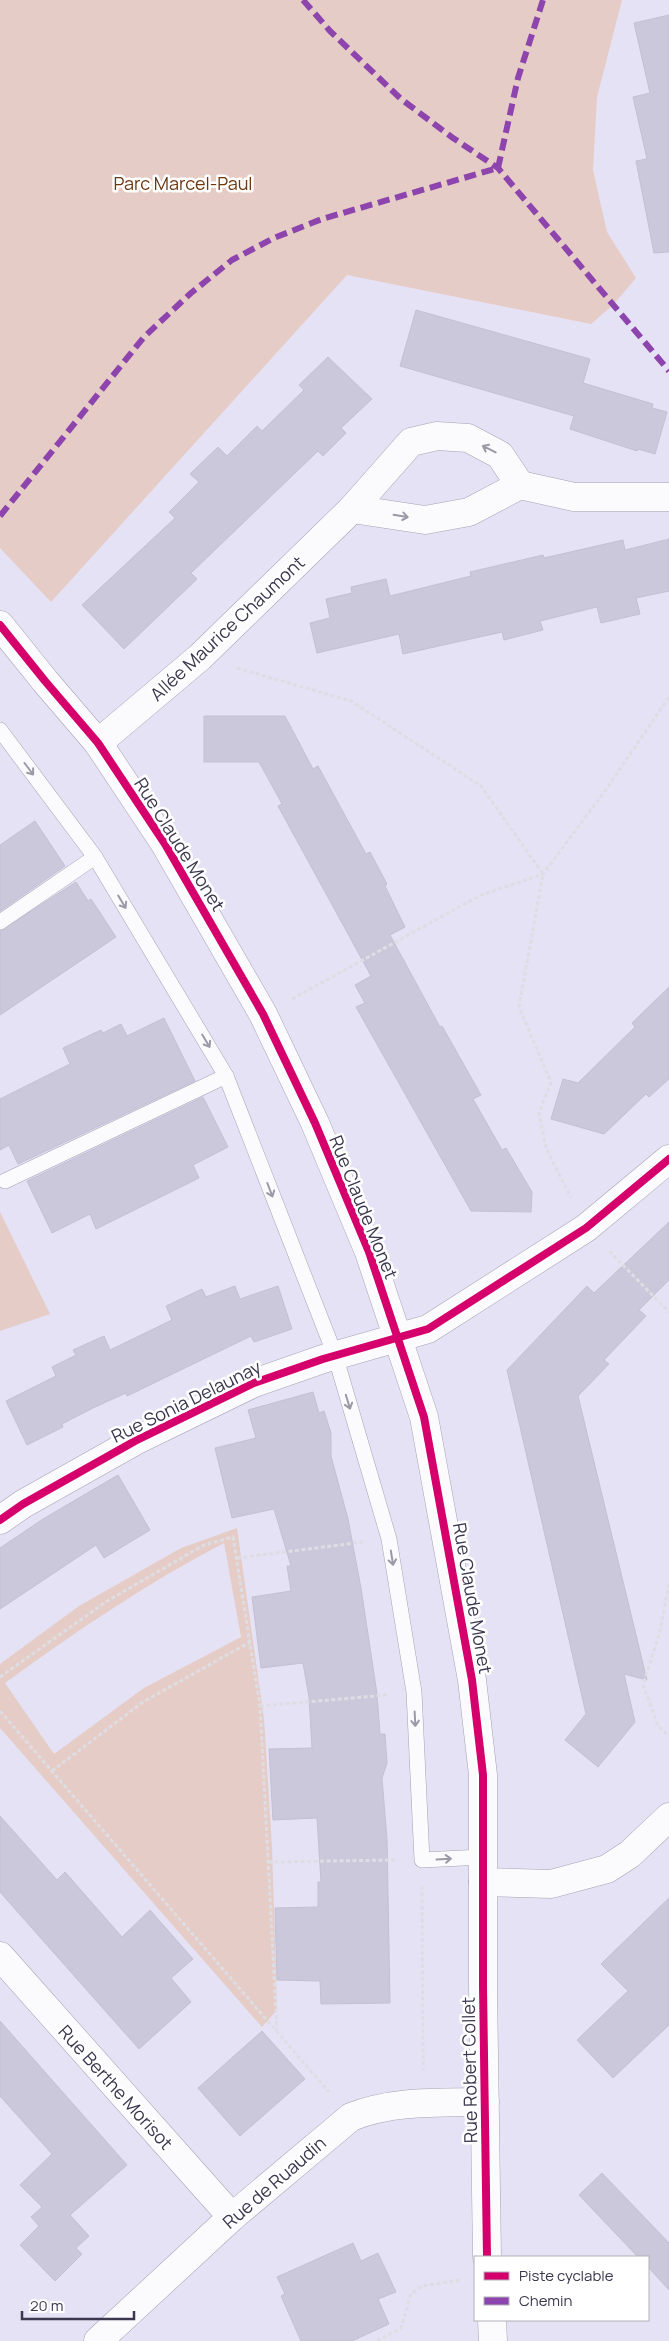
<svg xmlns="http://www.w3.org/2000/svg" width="669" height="2341" font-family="Manrope,sans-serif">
	<rect width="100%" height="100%" fill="#e5e2f5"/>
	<g fill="#e5ccc6" fill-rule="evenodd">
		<path d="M 0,0 L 622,0 L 597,97 L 593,170 L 607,232 L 636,278 L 613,305 L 591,324 L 347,275 L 51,602 L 0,548 Z"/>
		<path d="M 0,1212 L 50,1314 L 0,1331 Z"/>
		<path d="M 237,1528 L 264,1719 L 272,1847 L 277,2010 L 262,2027 L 0,1728 L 0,1664 L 79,1606 L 181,1548 ZM 224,1543 L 241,1637 L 144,1688 L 54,1754 L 5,1683 C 75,1632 147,1583 224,1543 Z"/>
	</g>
	<g fill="#ccc8dc" stroke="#c3c0d2">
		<path d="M 669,15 L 669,252 L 654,253 L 636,161 L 647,159 L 633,97 L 650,93 L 634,23 Z"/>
		<path d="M 416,310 L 590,359 L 583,383 L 653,404 L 652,408 L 667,412 L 655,454 L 638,449 L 637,451 L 570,429 L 574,416 L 400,366 Z"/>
		<path d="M 328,357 L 372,399 L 341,428 L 346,433 L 323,456 L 318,451 L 191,573 L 197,579 L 124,649 L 82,605 L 175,518 L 169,512 L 199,482 L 190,474 L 218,447 L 227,456 L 257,426 L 262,431 L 304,390 L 299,385 Z"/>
		<path d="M 669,539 L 669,591 L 636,598 L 640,614 L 601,623 L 597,607 L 540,621 L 543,630 L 504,640 L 502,632 L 403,654 L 399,634 L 317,653 L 310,623 L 330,618 L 326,599 L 352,593 L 351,587 L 386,579 L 390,596 L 471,576 L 470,572 L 543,555 L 544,558 L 623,540 L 625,550 Z"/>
		<path d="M 204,716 L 285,716 L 313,769 L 318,766 L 366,854 L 370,852 L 387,884 L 385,886 L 405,927 L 390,935 L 440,1027 L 442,1026 L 481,1095 L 473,1099 L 502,1150 L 506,1148 L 532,1192 L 531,1212 L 471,1211 L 356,1007 L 365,1003 L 355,985 L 371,976 L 278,806 L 282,804 L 259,762 L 204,762 Z"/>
		<path d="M 35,821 L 65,866 L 0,911 L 0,845 Z"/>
		<path d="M 76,882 L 88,901 L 91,899 L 116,937 L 0,1015 L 0,931 Z"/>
		<path d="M 669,987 L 669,1079 L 649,1097 L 646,1094 L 604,1134 L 551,1119 L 563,1079 L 578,1083 L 635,1027 L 632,1023 Z"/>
		<path d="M 164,1018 L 195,1081 L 18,1164 L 9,1145 L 0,1150 L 0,1099 L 70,1064 L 63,1048 L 101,1030 L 103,1033 L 121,1024 L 127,1036 Z"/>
		<path d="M 203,1097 L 228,1147 L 193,1165 L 199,1178 L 96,1229 L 90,1214 L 52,1233 L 27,1181 Z"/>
		<path d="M 669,1222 L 669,1280 L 639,1310 L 646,1316 L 604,1360 L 609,1364 L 578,1396 L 647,1680 L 624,1674 L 635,1722 L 598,1767 L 565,1740 L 586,1714 L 507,1370 L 587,1286 L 594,1293 Z"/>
		<path d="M 235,1286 L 240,1299 L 278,1286 L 292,1329 L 254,1342 L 251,1336 L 127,1396 L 126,1393 L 95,1407 L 62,1424 L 63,1427 L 27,1445 L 6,1401 L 56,1376 L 52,1367 L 76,1355 L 73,1350 L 104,1336 L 110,1350 L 172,1320 L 166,1306 L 202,1289 L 206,1297 Z"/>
		<path d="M 313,1392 L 319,1413 L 324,1411 L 331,1433 L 331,1456 L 348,1519 L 361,1588 L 377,1694 L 380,1734 L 385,1734 L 387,1763 L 382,1778 L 387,1839 L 390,2003 L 321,2004 L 320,1981 L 277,1980 L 275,1908 L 318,1907 L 318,1882 L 321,1882 L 317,1818 L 273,1820 L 269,1749 L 312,1748 L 309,1697 L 303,1663 L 261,1668 L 252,1597 L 291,1591 L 287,1566 L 291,1566 L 274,1509 L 232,1518 L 215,1448 L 256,1438 L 248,1410 Z"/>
		<path d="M 118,1475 L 150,1530 L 104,1558 L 96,1545 L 0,1609 L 0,1548 L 43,1519 Z"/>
		<path d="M 0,1816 L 57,1880 L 65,1872 L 122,1937 L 150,1910 L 193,1959 L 171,1978 L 191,2002 L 139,2049 L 0,1892 Z"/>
		<path d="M 669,1898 L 669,2025 L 613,2078 L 577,2040 L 628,1991 L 601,1964 Z"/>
		<path d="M 0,2021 L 127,2165 L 70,2215 L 89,2236 L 76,2248 L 82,2254 L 55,2281 L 20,2245 L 39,2226 L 31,2217 L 42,2207 L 20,2185 L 52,2154 L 0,2096 Z"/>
		<path d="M 262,2031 L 305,2079 L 240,2136 L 198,2088 Z"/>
		<path d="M 602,2173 L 669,2243 L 669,2290 L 648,2267 L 648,2257 L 638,2257 L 579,2195 Z"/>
		<path d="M 353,2243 L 361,2261 L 378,2253 L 396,2292 L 378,2299 L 389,2324 L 352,2341 L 301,2341 L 281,2296 L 285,2294 L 277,2277 Z"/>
	</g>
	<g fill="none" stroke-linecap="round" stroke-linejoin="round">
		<defs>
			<g id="lane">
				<path d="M 0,730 L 95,857 L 226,1076 L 335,1355 L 389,1539 L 414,1692 L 422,1860 L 483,1857"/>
				<path d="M 0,922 L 95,857"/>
				<path d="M 5,1181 L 226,1076"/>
			</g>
			<g id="street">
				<path d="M 352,509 L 425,520 L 469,512 L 520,485 L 574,497 L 669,497"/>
				<path d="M 98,743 L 200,657 L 352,509 L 411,442 L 437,436 L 468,438 L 500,455 L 520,485"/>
				<path d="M 0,1520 L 23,1504 L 135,1441 L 254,1383 L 323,1359 L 428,1329 L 586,1228 L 669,1159"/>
				<path d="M 0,1956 L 232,2217"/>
			</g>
			<g id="secondary">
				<path d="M 0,625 L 45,681 L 98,743 L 165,844 L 263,1014 L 315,1123 L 369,1252 L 424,1417 L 472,1680 L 483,1775 L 483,1987 L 487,2257"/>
				<path d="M 483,1882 L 551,1884 L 607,1869 L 630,1854 L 669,1817"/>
				<path d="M 492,2320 L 493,2341"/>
				<path d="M 98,2341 L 232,2217 L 351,2117 C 394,2100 439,2103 485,2102"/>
			</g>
		</defs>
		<use href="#lane" stroke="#a5a2b4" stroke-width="16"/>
		<use href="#street" stroke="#a5a2b4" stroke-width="29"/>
		<use href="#secondary" stroke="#a5a2b4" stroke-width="29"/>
		<g stroke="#dedde3" stroke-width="3" stroke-dasharray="4 2.5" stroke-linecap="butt">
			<path d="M 237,668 L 351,701 L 481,786 L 543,874 L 519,1007 L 551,1082 L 539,1113 L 546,1148 L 571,1198"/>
			<path d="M 292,999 L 481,895 L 543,874 L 605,791 L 669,697"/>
			<path d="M 609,1251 L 669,1312"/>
			<path d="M 237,1558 L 363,1542"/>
			<path d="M 669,1584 L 660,1631 L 643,1685 L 658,1726 L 669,1736"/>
			<path d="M 0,1677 L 107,1601 L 204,1545 L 233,1537 L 260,1706 L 277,2031"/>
			<path d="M 260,1706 L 387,1695"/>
			<path d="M 0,1711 L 329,2092"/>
			<path d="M 52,1771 L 143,1702 L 250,1642"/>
			<path d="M 268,1862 L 395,1860"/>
			<path d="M 422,1886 L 423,2070"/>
			<path d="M 377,2341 L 401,2328 L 411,2294 L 422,2286 L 462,2280"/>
		</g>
		<use href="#lane" stroke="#fbfbfe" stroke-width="15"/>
		<use href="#street" stroke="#fbfbfe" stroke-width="28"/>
		<use href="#secondary" stroke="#fbfbfe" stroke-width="28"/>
		<g stroke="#8e44ad" stroke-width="6" stroke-dasharray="12 6" stroke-linecap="butt">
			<path d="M 303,0 L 330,31 L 401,99 L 453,138 L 498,168 L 669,371"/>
			<path d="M 498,168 L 518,78 L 543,0"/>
			<path d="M 0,516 L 144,337 L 191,293 L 232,260 L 274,238 L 322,219 L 498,168"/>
		</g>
		<defs>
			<g id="cycleway">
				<path d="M 0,625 L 45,681 L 98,743 L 165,844 L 263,1014 L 315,1123 L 369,1252 L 424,1417 L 472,1680 L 483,1775 L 483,1987 L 487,2257"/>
				<path d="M 0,1520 L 23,1504 L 135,1441 L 254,1383 L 323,1359 L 428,1329 L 586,1228 L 669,1159"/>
			</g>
		</defs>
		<use href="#cycleway" stroke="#fff" stroke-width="11"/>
		<use href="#cycleway" stroke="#d6006c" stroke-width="8"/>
	</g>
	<defs><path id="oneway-shaft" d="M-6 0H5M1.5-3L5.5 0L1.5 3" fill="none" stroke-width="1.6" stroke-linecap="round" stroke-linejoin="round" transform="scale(1.25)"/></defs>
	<g stroke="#9c99a6">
		<use href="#oneway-shaft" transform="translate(489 449) rotate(-153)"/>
		<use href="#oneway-shaft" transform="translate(401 516) rotate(9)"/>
		<use href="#oneway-shaft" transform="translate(29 769) rotate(53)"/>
		<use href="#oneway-shaft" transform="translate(122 902) rotate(59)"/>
		<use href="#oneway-shaft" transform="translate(206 1041) rotate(59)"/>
		<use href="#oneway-shaft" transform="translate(270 1190) rotate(69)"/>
		<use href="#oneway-shaft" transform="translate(348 1402) rotate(73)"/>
		<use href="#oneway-shaft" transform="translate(392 1558) rotate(81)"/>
		<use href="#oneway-shaft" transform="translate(415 1719) rotate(87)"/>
		<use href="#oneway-shaft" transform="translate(444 1859) rotate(-3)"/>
	</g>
	<g text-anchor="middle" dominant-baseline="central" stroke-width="5" stroke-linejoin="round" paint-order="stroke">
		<g font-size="18" fill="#6c3811" stroke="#fff">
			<text x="183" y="183">Parc Marcel-Paul</text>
		</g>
		<g font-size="18" fill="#3c374e" stroke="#fff">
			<text transform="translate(227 628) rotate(-43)">Allée Maurice Chaumont</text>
			<text transform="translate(180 844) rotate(58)">Rue Claude Monet</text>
			<text transform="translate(364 1207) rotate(68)">Rue Claude Monet</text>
			<text transform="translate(186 1401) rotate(-26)">Rue Sonia Delaunay</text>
			<text transform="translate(473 1598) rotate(80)">Rue Claude Monet</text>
			<text transform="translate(469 2070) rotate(-91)">Rue Robert Collet</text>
			<text transform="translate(116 2087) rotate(48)">Rue Berthe Morisot</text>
			<text transform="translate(274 2182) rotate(-41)">Rue de Ruaudin</text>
		</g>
	</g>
	<rect x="474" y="2256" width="175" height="65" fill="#ffffff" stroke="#b1afb8"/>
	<rect x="484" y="2272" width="25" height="8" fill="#d6006c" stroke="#b1afb8"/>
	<text x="519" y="2281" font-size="15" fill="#3c374e">Piste cyclable</text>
	<rect x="484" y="2297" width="25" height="8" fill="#8e44ad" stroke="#b1afb8"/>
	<text x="519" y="2306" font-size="15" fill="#3c374e">Chemin</text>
	<path d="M22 2311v8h112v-8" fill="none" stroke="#3c374e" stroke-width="2.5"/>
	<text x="30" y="2311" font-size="15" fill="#3c374e" stroke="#ffffff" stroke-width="4" paint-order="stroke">20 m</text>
</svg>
